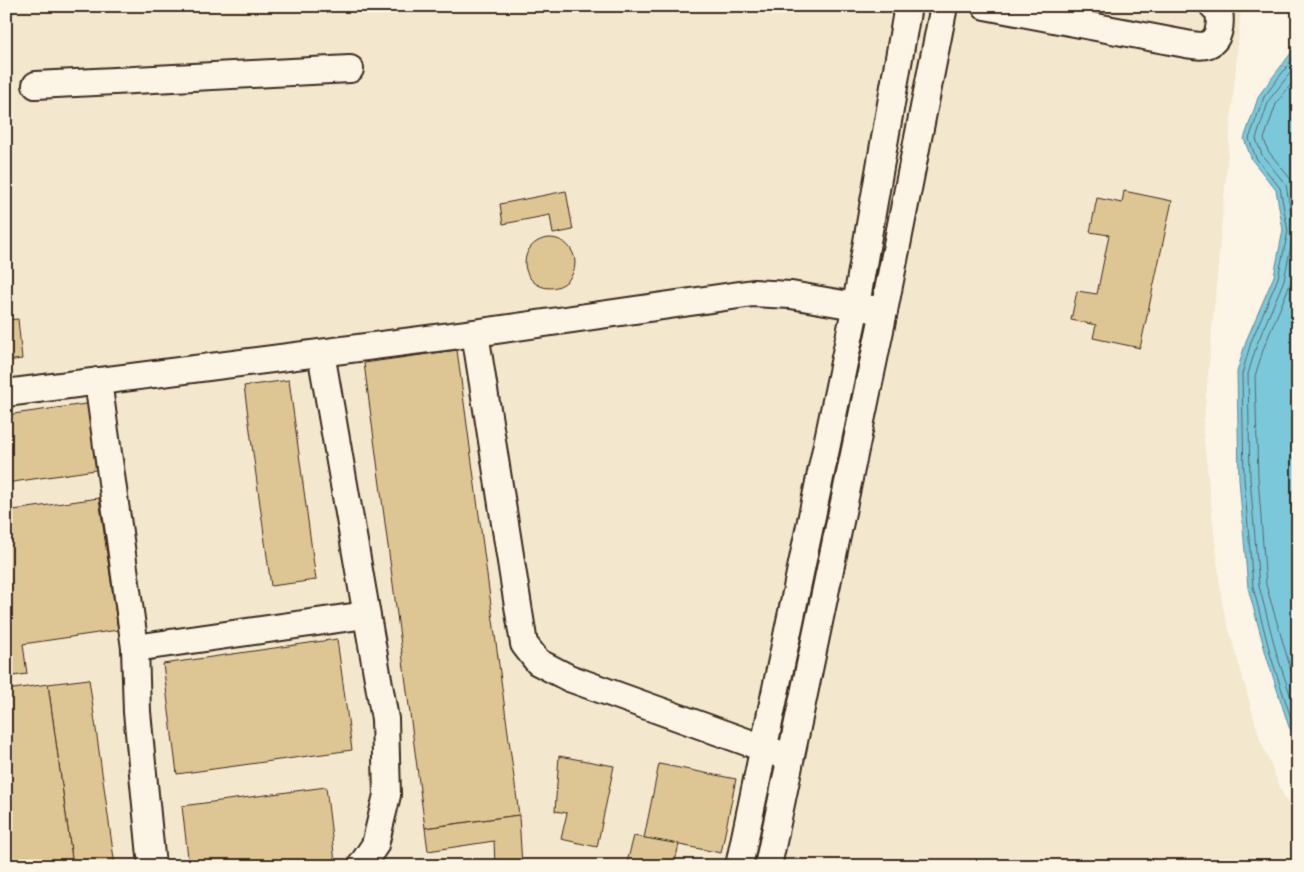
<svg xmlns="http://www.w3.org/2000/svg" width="1304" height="872" font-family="'Indie Flower',sans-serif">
	<rect width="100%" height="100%" fill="#fcf5e5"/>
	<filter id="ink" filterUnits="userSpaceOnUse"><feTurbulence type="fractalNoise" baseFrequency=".02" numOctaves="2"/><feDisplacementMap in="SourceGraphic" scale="10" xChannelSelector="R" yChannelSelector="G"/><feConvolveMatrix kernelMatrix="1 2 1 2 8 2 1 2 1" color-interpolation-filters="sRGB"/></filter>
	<g filter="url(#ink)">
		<path fill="#f3e7cd" d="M 6,6 L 1239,6 L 1241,10 L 1203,431 L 1222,604 L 1260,739 L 1284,797 L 1298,818 L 1298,866 L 6,866 Z"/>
		<path fill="#7cc8db" stroke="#62898f" d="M 1298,44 L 1298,740 L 1289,727 L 1267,658 L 1248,588 L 1239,479 L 1237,372 L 1246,341 L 1274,276 L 1283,230 L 1276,190 L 1252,160 L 1244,139 L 1259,95 Z"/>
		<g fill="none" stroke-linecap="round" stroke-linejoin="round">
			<g stroke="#55696a" stroke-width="1">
				<path d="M 1298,52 L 1264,97 L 1249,139 L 1256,158 L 1280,188 L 1288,231 L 1278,278 L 1251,342 L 1242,374 L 1244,478 L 1253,587 L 1271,657 L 1293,724 L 1298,731"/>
				<path d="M 1298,63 L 1269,100 L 1256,139 L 1262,155 L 1286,185 L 1294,231 L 1284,280 L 1257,344 L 1248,374 L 1250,478 L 1259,586 L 1277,655 L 1298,718"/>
				<path d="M 1298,75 L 1276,104 L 1264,139 L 1268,151 L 1293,182 L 1298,207"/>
				<path d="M 1298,251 L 1291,282 L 1264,347 L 1255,376 L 1258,477 L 1266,585 L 1298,694"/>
			</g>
		</g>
		<g fill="#dec594" stroke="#3b2a1e">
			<path d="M 566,191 L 573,230 L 553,234 L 550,215 L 503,224 L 500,204 Z"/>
			<path d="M 1124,191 L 1172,201 L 1140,348 L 1093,338 L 1096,325 L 1071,320 L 1077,291 L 1097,294 L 1109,235 L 1090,232 L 1097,198 L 1122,203 Z"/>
			<circle cx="550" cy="263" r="25"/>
			<path d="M 18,319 L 22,359 L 6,361 L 6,320 Z"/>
			<path d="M 457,350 L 519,815 L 425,828 L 364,363 Z"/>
			<path d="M 289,380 L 316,580 L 271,586 L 244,386 Z"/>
			<path d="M 93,403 L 102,469 L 6,483 L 6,415 Z"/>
			<path d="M 99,498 L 118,630 L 23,644 L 27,674 L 6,677 L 6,511 Z"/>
			<path d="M 337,639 L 352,750 L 177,774 L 163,664 Z"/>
			<path d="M 89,679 L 115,866 L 73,866 L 48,684 Z"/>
			<path d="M 48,684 L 73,866 L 6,866 L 6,690 Z"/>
			<path d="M 559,756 L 614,766 L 597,847 L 561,839 L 567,813 L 555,811 Z"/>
			<path d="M 659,764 L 736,779 L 721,853 L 644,838 Z"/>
			<path d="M 326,787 L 335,862 L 304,866 L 189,866 L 182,806 Z"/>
			<path d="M 519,815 L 522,866 L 495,866 L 494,841 L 428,851 L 425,828 Z"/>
			<path d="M 634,836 L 679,844 L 674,866 L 626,866 Z"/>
		</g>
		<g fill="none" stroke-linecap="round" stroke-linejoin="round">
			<defs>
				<g id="minor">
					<path d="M 985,6 L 1186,44 C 1192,45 1200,47 1206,45 C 1220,41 1221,23 1219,11 L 1213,6"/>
					<path d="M 36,85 L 350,69"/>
					<path d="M 475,333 L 524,644 L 538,662 L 569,678 L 780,754"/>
					<path d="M 321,353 L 385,719 L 387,795 L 375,845 L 361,866"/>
					<path d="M 98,381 L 135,648 L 137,712 L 152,866"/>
					<path d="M 6,393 L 475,333 L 753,293 L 791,295 L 884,311"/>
					<path d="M 135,648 L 366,615"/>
					<path d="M 739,866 L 856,305 L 908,6"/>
					<path d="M 768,866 L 884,311 L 944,6"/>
				</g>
			</defs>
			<use href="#minor" stroke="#3b2a1e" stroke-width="30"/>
			<use href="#minor" stroke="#fcf5e5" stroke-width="26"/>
		</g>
	</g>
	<rect width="1304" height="872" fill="none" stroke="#fcf5e5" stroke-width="25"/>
	<rect x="12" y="12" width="1279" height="847" fill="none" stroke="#3b2a1e" stroke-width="2" filter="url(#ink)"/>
</svg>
